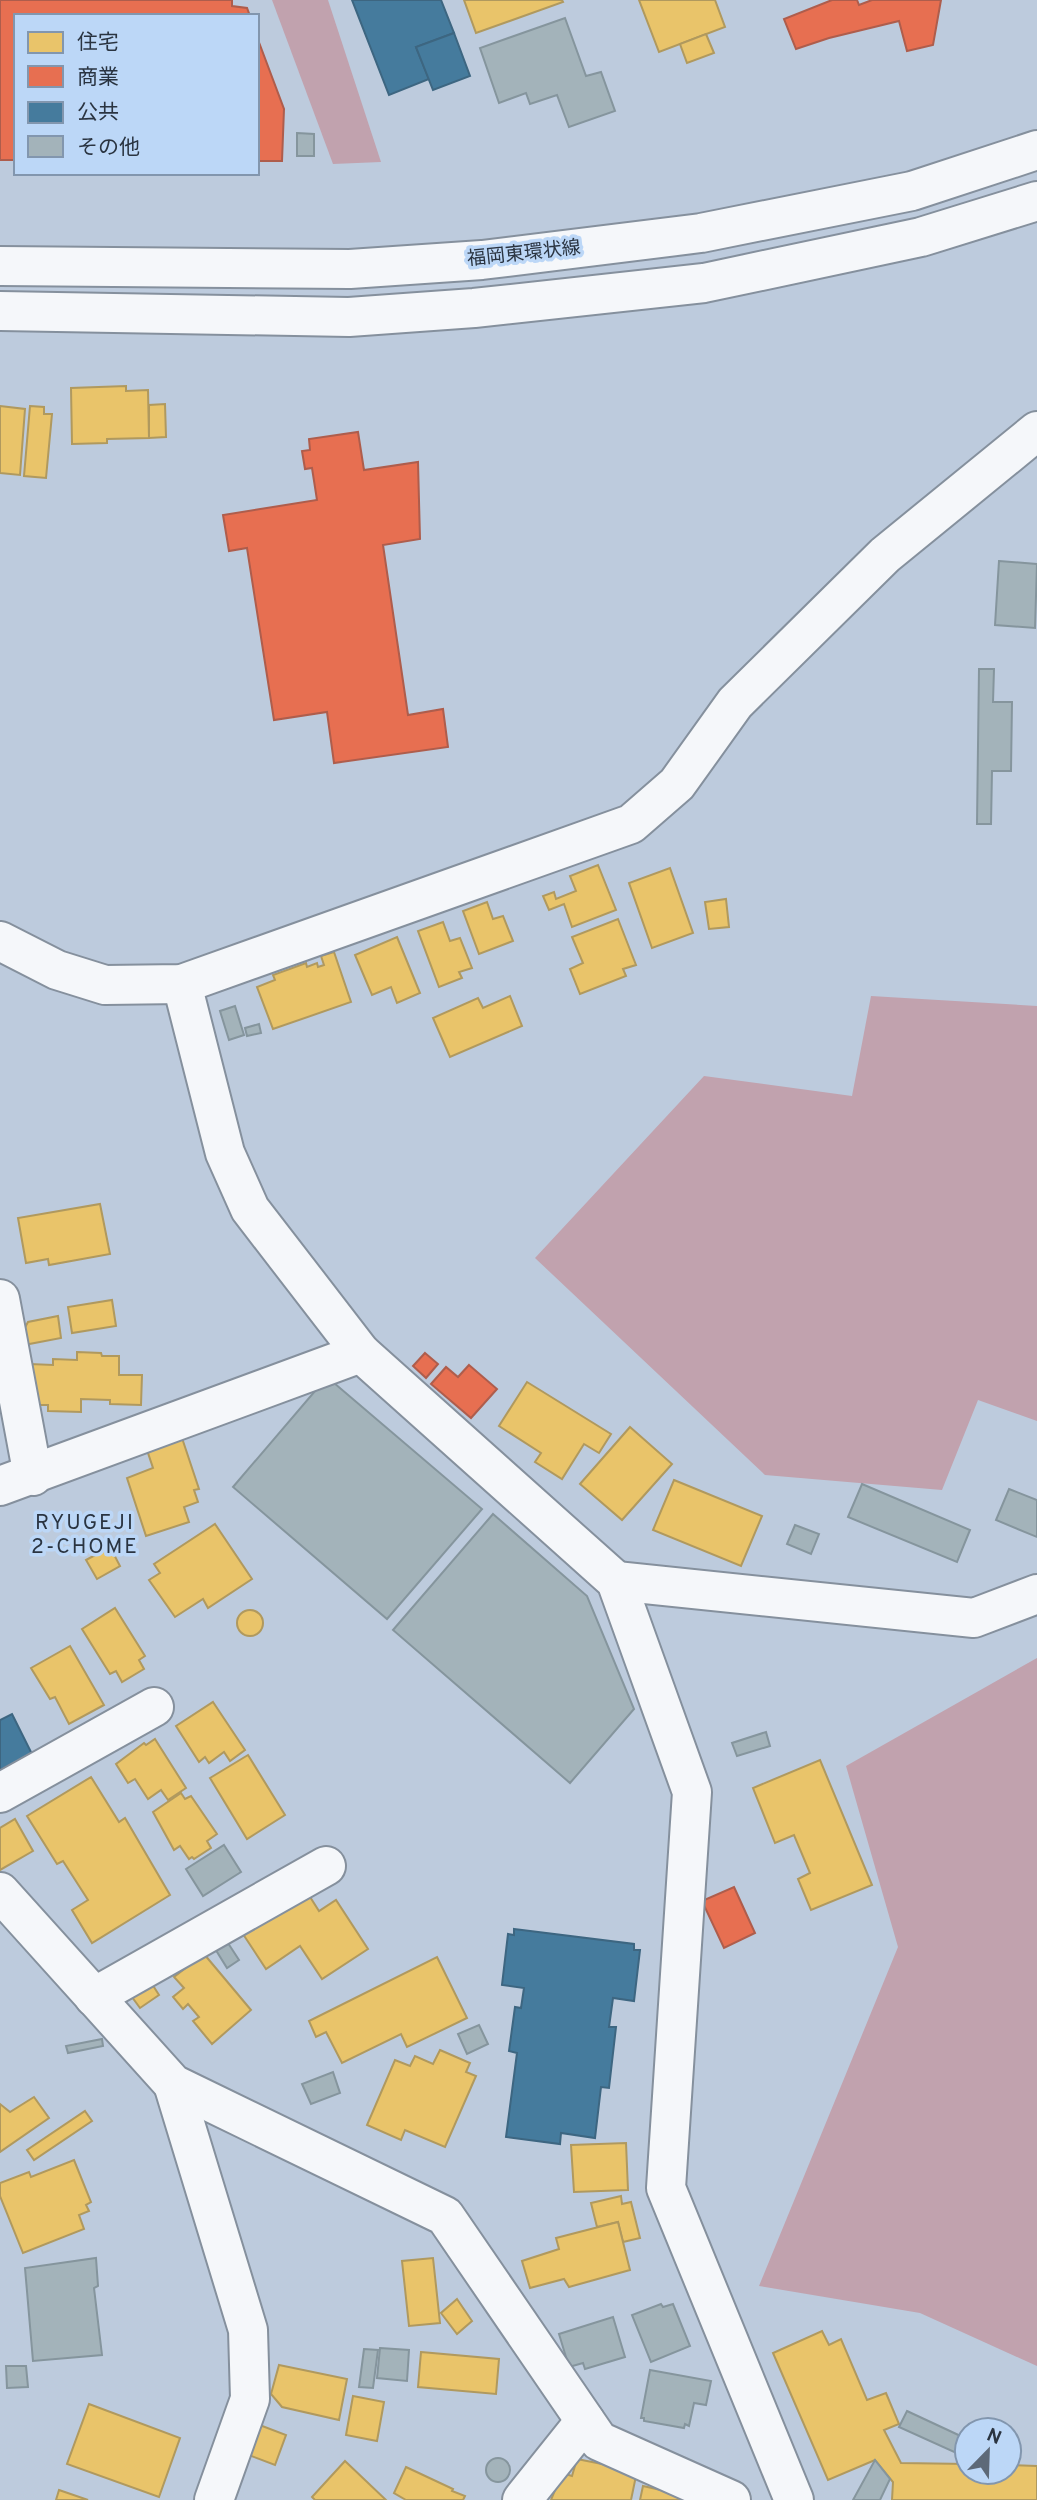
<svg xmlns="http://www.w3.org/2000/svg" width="1037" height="2500" font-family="Overpass,'Noto Sans JP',sans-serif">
	<rect width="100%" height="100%" fill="#bdcbdd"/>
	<g fill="#c1a2ae">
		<path d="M 272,0 L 328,0 L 381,162 L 333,164 Z"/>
		<path d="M 871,996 L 1037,1006 L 1037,1421 L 978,1400 L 942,1490 L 765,1475 L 535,1258 L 704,1076 L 852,1096 Z"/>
		<path d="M 1037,1658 L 1037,2366 L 920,2313 L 759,2286 L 898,1947 L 846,1766 Z"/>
	</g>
	<g fill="#e9c46a" stroke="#b0995e" stroke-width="2">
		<path d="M 464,0 L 562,0 L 563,2 L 476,33 Z"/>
		<path d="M 639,0 L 715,0 L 725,27 L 659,52 Z"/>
		<path d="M 706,34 L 714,53 L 687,63 L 680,44 Z"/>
		<path d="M 126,386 L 126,391 L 148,390 L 149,438 L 107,439 L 107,443 L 72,444 L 71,388 Z"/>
		<path d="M 165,404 L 166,437 L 149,438 L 149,405 Z"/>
		<path d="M 0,406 L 25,409 L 20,475 L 0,473 Z"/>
		<path d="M 30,406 L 44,407 L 44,414 L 52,414 L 46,478 L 24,476 Z"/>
		<path d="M 598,865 L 616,910 L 572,927 L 564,904 L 549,910 L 543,896 L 554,892 L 556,899 L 576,891 L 570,876 Z"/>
		<path d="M 670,868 L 693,933 L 652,948 L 629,883 Z"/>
		<path d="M 726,899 L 729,927 L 709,929 L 705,902 Z"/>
		<path d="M 487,902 L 493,919 L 503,916 L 513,941 L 479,954 L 463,911 Z"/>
		<path d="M 618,919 L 636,965 L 623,969 L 626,976 L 580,994 L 570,969 L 583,963 L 572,937 Z"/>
		<path d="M 443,922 L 450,941 L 460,938 L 472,968 L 459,972 L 462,978 L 439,987 L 418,931 Z"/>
		<path d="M 397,937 L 420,993 L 397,1003 L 391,987 L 372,995 L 355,955 Z"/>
		<path d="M 334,952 L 351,1002 L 273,1029 L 257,987 L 275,980 L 273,975 L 306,963 L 307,967 L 317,963 L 318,967 L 324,965 L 321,956 Z"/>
		<path d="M 510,996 L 522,1026 L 450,1057 L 433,1018 L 478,998 L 483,1008 Z"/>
		<path d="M 100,1204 L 110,1254 L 49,1265 L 48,1259 L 26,1263 L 18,1218 Z"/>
		<path d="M 112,1300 L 116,1326 L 72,1333 L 68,1307 Z"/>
		<path d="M 58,1316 L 61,1338 L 24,1345 L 22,1333 L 28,1322 Z"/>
		<path d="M 77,1352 L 101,1353 L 102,1356 L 119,1356 L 119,1375 L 142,1375 L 141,1405 L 110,1404 L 110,1400 L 81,1399 L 81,1412 L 48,1411 L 48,1405 L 21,1405 L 30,1364 L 53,1365 L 53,1359 L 77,1360 Z"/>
		<path d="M 527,1382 L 611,1434 L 599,1453 L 584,1444 L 562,1479 L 535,1462 L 541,1453 L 499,1426 Z"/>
		<path d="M 630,1427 L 672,1464 L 622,1520 L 580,1484 Z"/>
		<path d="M 181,1435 L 199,1489 L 194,1490 L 198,1502 L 184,1507 L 189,1522 L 146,1536 L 127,1478 L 153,1468 L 146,1447 Z"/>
		<path d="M 674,1480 L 762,1516 L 741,1566 L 653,1530 Z"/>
		<path d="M 215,1524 L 252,1579 L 208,1608 L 203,1599 L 175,1617 L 149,1580 L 160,1573 L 154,1564 Z"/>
		<path d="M 110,1547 L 120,1566 L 97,1579 L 86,1560 Z"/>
		<path d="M 115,1608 L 145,1656 L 139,1660 L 144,1669 L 122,1682 L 116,1671 L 110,1674 L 82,1629 Z"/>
		<circle cx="250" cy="1623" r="13"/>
		<path d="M 70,1646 L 104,1705 L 69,1724 L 55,1697 L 50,1699 L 31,1668 Z"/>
		<path d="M 213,1702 L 245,1750 L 230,1761 L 224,1752 L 209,1763 L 205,1757 L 199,1762 L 176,1726 Z"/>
		<path d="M 155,1739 L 186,1788 L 168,1800 L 161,1790 L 148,1799 L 135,1779 L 128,1783 L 116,1764 L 144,1743 L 146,1745 Z"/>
		<path d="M 248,1755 L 285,1815 L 247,1839 L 210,1778 Z"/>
		<path d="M 820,1760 L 872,1885 L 811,1910 L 798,1879 L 810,1873 L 794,1835 L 775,1843 L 753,1788 Z"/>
		<path d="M 91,1777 L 119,1822 L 125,1818 L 170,1895 L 92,1943 L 72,1910 L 88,1900 L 63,1861 L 57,1864 L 27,1816 Z"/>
		<path d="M 181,1793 L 185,1799 L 191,1796 L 217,1834 L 207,1841 L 211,1848 L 194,1859 L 192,1857 L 189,1859 L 180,1846 L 174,1850 L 153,1812 Z"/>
		<path d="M 15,1819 L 33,1851 L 0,1870 L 0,1828 Z"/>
		<path d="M 305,1889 L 319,1911 L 336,1900 L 368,1949 L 322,1979 L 300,1946 L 266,1969 L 241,1931 Z"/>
		<path d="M 204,1954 L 251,2010 L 212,2044 L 193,2021 L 199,2017 L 188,2004 L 183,2009 L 173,1997 L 184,1988 L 174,1977 Z"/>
		<path d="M 437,1957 L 467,2018 L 407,2047 L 401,2034 L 342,2063 L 326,2032 L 316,2037 L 309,2021 Z"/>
		<path d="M 152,1984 L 159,1995 L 140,2008 L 132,1997 Z"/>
		<path d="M 440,2050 L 470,2063 L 466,2072 L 476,2076 L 445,2147 L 405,2130 L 401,2140 L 367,2125 L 395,2060 L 410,2066 L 415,2056 L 433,2064 Z"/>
		<path d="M 34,2097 L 49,2118 L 0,2152 L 0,2104 L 10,2112 Z"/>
		<path d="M 85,2111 L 92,2121 L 34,2160 L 27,2150 Z"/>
		<path d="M 626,2143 L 628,2190 L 574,2192 L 571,2145 Z"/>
		<path d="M 74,2160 L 91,2202 L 86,2205 L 89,2211 L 79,2215 L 84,2229 L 23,2253 L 0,2196 L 0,2183 L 29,2172 L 31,2177 Z"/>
		<path d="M 621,2196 L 622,2204 L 631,2202 L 640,2238 L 623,2242 L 618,2222 L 597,2227 L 591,2203 Z"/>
		<path d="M 618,2222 L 630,2270 L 569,2287 L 564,2279 L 530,2288 L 522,2261 L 559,2249 L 556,2238 Z"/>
		<path d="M 433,2258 L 440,2323 L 409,2326 L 402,2261 Z"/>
		<path d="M 457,2299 L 472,2321 L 457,2334 L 441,2313 Z"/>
		<path d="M 822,2331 L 829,2345 L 841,2339 L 867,2400 L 886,2393 L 899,2424 L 884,2430 L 901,2463 L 967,2464 L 967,2472 L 1009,2472 L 1009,2465 L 1037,2466 L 1037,2500 L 892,2500 L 893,2482 L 875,2460 L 828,2480 L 773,2353 Z"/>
		<path d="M 421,2352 L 499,2359 L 496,2394 L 418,2387 Z"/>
		<path d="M 279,2365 L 347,2379 L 339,2420 L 282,2407 L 271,2394 Z"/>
		<path d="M 353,2396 L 384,2402 L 377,2441 L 346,2435 Z"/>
		<path d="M 89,2404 L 180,2438 L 159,2497 L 67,2464 Z"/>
		<path d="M 257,2424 L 286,2435 L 275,2465 L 246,2454 Z"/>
		<path d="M 577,2459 L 637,2471 L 631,2500 L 551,2500 L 562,2473 L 572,2476 Z"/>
		<path d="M 345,2461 L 386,2500 L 315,2500 L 312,2497 Z"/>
		<path d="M 406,2467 L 453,2489 L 452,2491 L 465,2496 L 463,2500 L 406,2500 L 394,2493 Z"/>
		<path d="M 643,2486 L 705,2500 L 640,2500 Z"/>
		<path d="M 59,2490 L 88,2500 L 56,2500 Z"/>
	</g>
	<g fill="#e76f51" stroke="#ae5d4c" stroke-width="2">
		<path d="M 0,0 L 232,0 L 232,6 L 247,8 L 250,16 L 16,16 L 16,160 L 0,160 Z"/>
		<path d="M 832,0 L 857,0 L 859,5 L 872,0 L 941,0 L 933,45 L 907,51 L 899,21 L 829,38 L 796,49 L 784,19 Z"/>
		<path d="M 257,37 L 284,109 L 282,161 L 257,161 Z"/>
		<path d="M 358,432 L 364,470 L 418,462 L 420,539 L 383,545 L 408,715 L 443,709 L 448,747 L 334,763 L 327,712 L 274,720 L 247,548 L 229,551 L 223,515 L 317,500 L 312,468 L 305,469 L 302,451 L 310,450 L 309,439 Z"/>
		<path d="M 425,1353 L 438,1364 L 426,1378 L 413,1366 Z"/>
		<path d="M 469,1365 L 497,1389 L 471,1418 L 431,1384 L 446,1367 L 458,1377 Z"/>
		<path d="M 734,1887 L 755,1933 L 724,1948 L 702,1901 Z"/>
	</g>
	<g fill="#457b9d" stroke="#3d6681" stroke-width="2">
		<path d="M 352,0 L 441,0 L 454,33 L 416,47 L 429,79 L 389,95 Z"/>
		<path d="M 454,33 L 470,76 L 433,90 L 416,47 Z"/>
		<path d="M 12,1714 L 32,1754 L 0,1770 L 0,1720 Z"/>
		<path d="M 514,1929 L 634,1944 L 634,1950 L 640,1950 L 634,2001 L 613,1998 L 609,2027 L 616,2027 L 609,2088 L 601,2087 L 595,2138 L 561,2133 L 560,2144 L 506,2137 L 517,2053 L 509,2051 L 515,2007 L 521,2008 L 524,1988 L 502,1985 L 508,1934 L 514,1935 Z"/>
	</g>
	<g fill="#a3b3ba" stroke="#85959d" stroke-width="2">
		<path d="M 565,18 L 586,76 L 601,72 L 615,111 L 569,127 L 557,95 L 530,104 L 526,93 L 499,103 L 480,48 Z"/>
		<path d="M 297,133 L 314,134 L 314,156 L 297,156 Z"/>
		<path d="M 999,561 L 1037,564 L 1035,628 L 995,625 Z"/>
		<path d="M 979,669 L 994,669 L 993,702 L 1012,702 L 1011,771 L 992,771 L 991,824 L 977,824 Z"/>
		<path d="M 235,1006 L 244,1035 L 229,1040 L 220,1011 Z"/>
		<path d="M 259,1024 L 261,1033 L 247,1036 L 245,1028 Z"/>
		<path d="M 327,1377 L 482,1509 L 387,1619 L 233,1487 Z"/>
		<path d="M 862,1484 L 970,1530 L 957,1562 L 848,1517 Z"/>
		<path d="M 1009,1489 L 1037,1500 L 1037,1537 L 996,1520 Z"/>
		<path d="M 493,1514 L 587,1596 L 634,1709 L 570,1783 L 393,1630 Z"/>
		<path d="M 795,1525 L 819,1534 L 811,1554 L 787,1544 Z"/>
		<path d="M 766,1732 L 770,1746 L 737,1756 L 732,1743 Z"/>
		<path d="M 224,1845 L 241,1872 L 203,1896 L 186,1869 Z"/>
		<path d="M 226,1940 L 239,1960 L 227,1968 L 214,1947 Z"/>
		<path d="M 479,2025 L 488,2044 L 467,2054 L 458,2034 Z"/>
		<path d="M 102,2039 L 103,2046 L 68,2053 L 66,2046 Z"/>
		<path d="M 333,2072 L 340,2093 L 311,2104 L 302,2084 Z"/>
		<path d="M 96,2258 L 98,2286 L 94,2288 L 102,2355 L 33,2361 L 25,2268 Z"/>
		<path d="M 661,2304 L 663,2307 L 673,2304 L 690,2346 L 651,2362 L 632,2315 Z"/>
		<path d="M 613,2317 L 625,2357 L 585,2369 L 583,2363 L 569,2367 L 559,2334 Z"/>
		<path d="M 380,2348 L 409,2350 L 407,2381 L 377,2378 Z"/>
		<path d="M 364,2349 L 378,2350 L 373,2388 L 359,2387 Z"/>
		<path d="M 6,2366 L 26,2366 L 28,2387 L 7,2388 Z"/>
		<path d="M 650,2370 L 711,2381 L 706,2405 L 694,2403 L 689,2426 L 685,2424 L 684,2428 L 644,2421 L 644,2418 L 641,2418 Z"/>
		<path d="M 907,2411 L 967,2439 L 967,2448 L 963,2456 L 899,2427 Z"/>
		<circle cx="498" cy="2470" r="12"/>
		<path d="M 875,2460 L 890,2479 L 880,2500 L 853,2500 Z"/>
	</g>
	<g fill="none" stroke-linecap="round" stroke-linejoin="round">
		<defs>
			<g id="minor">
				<path d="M 0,941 L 57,970 L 105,985 L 182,984 L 631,824 L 677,784 L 735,703 L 885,555 L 1037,431"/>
				<path d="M 182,984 L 225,1153 L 250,1209 L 361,1353 L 616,1581 L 692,1792 L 666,2188 L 794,2500"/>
				<path d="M 0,1299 L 33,1476"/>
				<path d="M 0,1486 L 361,1353"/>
				<path d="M 616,1581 L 974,1618 L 1037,1594"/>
				<path d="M 0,1793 L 154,1707"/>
				<path d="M 0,1892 L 173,2084 L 445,2216 L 599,2441 L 731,2500"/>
				<path d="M 94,1997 L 326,1866"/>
				<path d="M 173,2084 L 248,2330 L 250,2399 L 214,2500"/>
				<path d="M 522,2500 L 585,2421"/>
			</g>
			<g id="major">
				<path d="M 0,266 L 350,269 L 482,260 L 701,233 L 912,191 L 1037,150"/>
				<path d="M 0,311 L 349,317 L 474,308 L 704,283 L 921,237 L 1037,201"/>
			</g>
		</defs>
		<use href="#minor" stroke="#85909d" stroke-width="42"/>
		<use href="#major" stroke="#85909d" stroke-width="42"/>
		<use href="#minor" stroke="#f5f7fa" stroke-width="38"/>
		<use href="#major" stroke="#f5f7fa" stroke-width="38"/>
	</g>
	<g text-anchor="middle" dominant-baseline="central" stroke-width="7" stroke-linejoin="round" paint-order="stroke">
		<g font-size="19" fill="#2a3441" stroke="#bcd7f7">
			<text transform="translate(524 254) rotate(-6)">福岡東環状線</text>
		</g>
		<g font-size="21" letter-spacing="2" fill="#2a3441" stroke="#bcd7f7">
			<text x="85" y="1523">RYUGEJI<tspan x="85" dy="24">2-CHOME</tspan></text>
		</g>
	</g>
	<rect x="14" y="14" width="245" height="161" fill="#bcd7f7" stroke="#8296ae" stroke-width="2"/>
	<rect x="28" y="32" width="35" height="21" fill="#e9c46a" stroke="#8296ae" stroke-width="2"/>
	<text x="77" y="49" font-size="21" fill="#2a3441">住宅</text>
	<rect x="28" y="66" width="35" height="21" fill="#e76f51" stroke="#8296ae" stroke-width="2"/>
	<text x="77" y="84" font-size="21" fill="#2a3441">商業</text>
	<rect x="28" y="102" width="35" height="21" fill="#457b9d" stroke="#8296ae" stroke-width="2"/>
	<text x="77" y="119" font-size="21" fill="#2a3441">公共</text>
	<rect x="28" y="136" width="35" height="21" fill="#a3b3ba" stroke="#8296ae" stroke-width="2"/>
	<text x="77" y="154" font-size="21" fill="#2a3441">その他</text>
	<g transform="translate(988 2451) rotate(23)"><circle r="33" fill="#bcd7f7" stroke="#8296ae" stroke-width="2"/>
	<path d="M0-5L12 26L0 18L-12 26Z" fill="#5d6978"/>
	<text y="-10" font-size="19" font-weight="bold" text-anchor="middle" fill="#2a3441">N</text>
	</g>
</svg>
